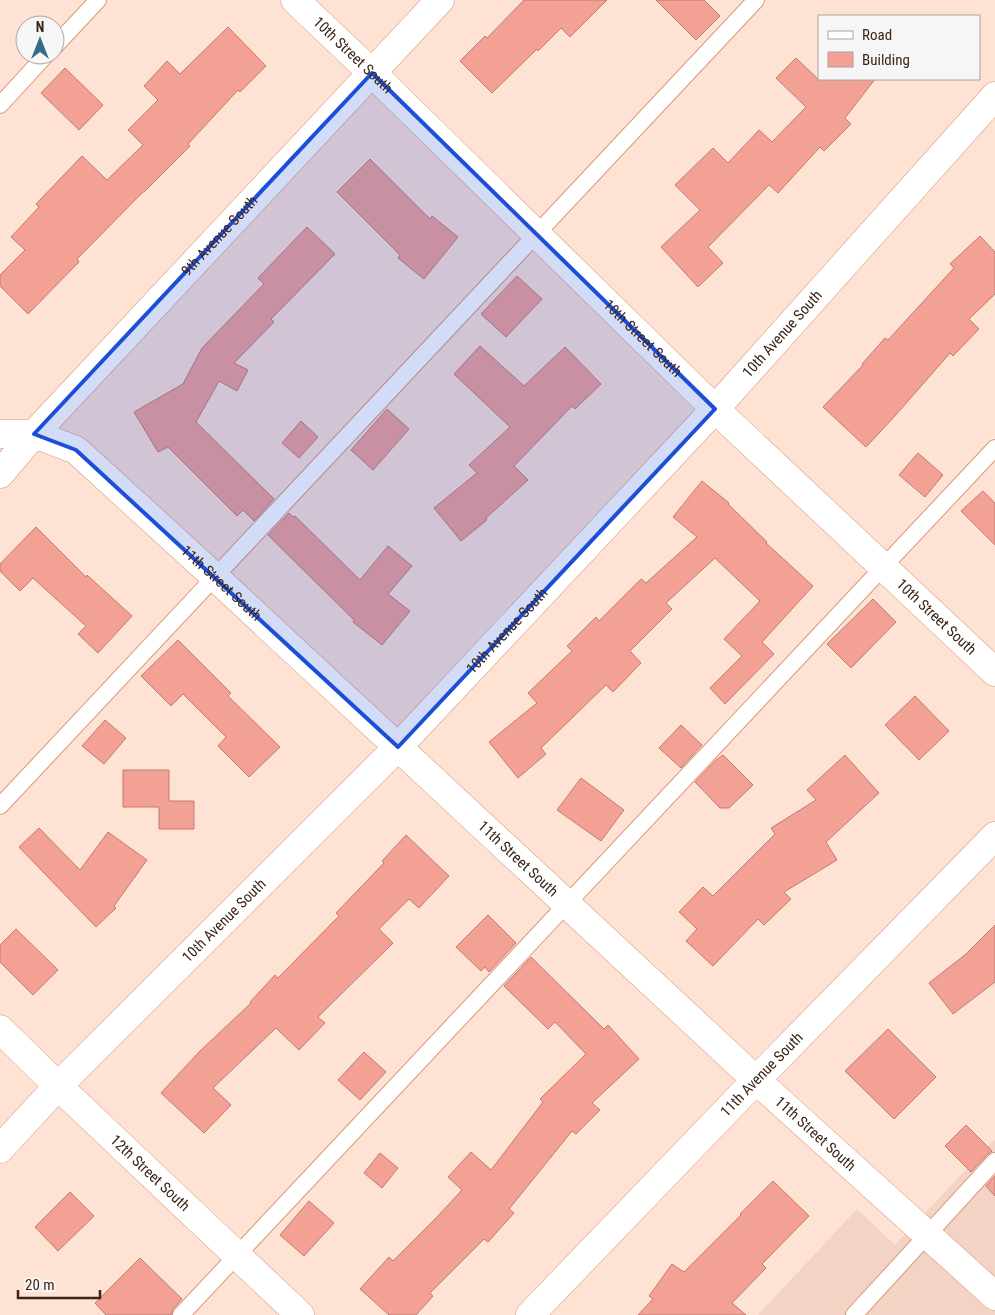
<svg xmlns="http://www.w3.org/2000/svg" width="995" height="1315" font-family="'Roboto Condensed',sans-serif">
	<rect width="100%" height="100%" fill="#fee2d4"/>
	<path fill="#f2d3c4" d="M 995,1139 L 995,1315 L 758,1315 L 857,1209 L 895,1245 Z"/>
	<g fill="#f3a095" stroke="#c17b71">
		<path d="M 524,0 L 607,0 L 570,37 L 561,28 L 538,51 L 537,49 L 492,93 L 460,61 L 485,36 L 487,38 Z"/>
		<path d="M 656,0 L 704,0 L 720,16 L 696,40 Z"/>
		<path d="M 228,27 L 266,66 L 240,92 L 238,90 L 188,144 L 190,146 L 144,192 L 143,192 L 77,259 L 79,262 L 28,314 L 0,286 L 0,275 L 25,250 L 11,237 L 39,207 L 36,204 L 82,156 L 107,180 L 143,145 L 128,130 L 158,100 L 144,86 L 167,61 L 180,74 Z"/>
		<path d="M 796,58 L 818,79 L 875,79 L 845,118 L 851,124 L 824,151 L 820,147 L 778,193 L 769,185 L 708,247 L 723,263 L 698,287 L 661,247 L 700,210 L 675,185 L 713,148 L 728,163 L 759,130 L 772,142 L 806,107 L 776,78 Z"/>
		<path d="M 65,68 L 103,105 L 79,130 L 41,93 Z"/>
		<path d="M 370,159 L 430,219 L 432,216 L 458,237 L 424,279 L 398,258 L 400,255 L 337,192 Z"/>
		<path d="M 307,227 L 335,254 L 271,319 L 274,322 L 234,363 L 248,370 L 237,391 L 219,381 L 196,422 L 274,499 L 254,521 L 243,510 L 237,516 L 168,447 L 158,452 L 134,412 L 183,384 L 202,348 L 264,284 L 258,278 Z"/>
		<path d="M 980,236 L 995,252 L 995,294 L 969,319 L 979,329 L 953,356 L 950,353 L 894,417 L 866,447 L 823,407 L 863,365 L 862,364 L 885,338 L 888,340 L 954,268 L 950,264 Z"/>
		<path d="M 517,276 L 542,299 L 506,337 L 481,314 Z"/>
		<path d="M 480,346 L 524,386 L 565,347 L 601,384 L 575,409 L 572,406 L 514,466 L 528,480 L 486,518 L 487,520 L 461,541 L 434,508 L 477,473 L 469,465 L 510,427 L 454,374 Z"/>
		<path d="M 387,409 L 409,429 L 373,470 L 351,450 Z"/>
		<path d="M 301,421 L 318,437 L 299,458 L 282,443 Z"/>
		<path d="M 918,453 L 943,475 L 925,497 L 899,475 Z"/>
		<path d="M 702,481 L 729,503 L 728,504 L 767,542 L 766,543 L 813,586 L 762,642 L 774,654 L 725,704 L 710,688 L 742,656 L 724,639 L 760,601 L 715,558 L 666,603 L 672,609 L 630,651 L 641,663 L 613,692 L 606,685 L 541,748 L 546,754 L 518,778 L 489,742 L 537,703 L 528,693 L 572,651 L 567,646 L 596,617 L 599,621 L 641,579 L 646,583 L 697,537 L 673,517 Z"/>
		<path d="M 983,491 L 995,503 L 995,545 L 961,511 Z"/>
		<path d="M 289,513 L 293,517 L 295,516 L 360,580 L 388,546 L 412,566 L 388,594 L 410,611 L 382,645 L 353,622 L 354,620 L 268,535 Z"/>
		<path d="M 36,527 L 86,577 L 87,575 L 132,616 L 98,653 L 78,634 L 86,626 L 33,578 L 20,591 L 0,571 L 0,564 Z"/>
		<path d="M 873,599 L 896,622 L 851,668 L 827,644 Z"/>
		<path d="M 178,640 L 231,693 L 228,696 L 280,747 L 249,777 L 218,746 L 226,737 L 183,694 L 171,706 L 141,676 Z"/>
		<path d="M 915,696 L 949,731 L 919,760 L 885,725 Z"/>
		<path d="M 105,720 L 126,738 L 104,764 L 82,746 Z"/>
		<path d="M 681,725 L 702,745 L 681,768 L 659,748 Z"/>
		<path d="M 723,755 L 753,785 L 729,808 L 720,808 L 695,782 L 716,760 Z"/>
		<path d="M 845,755 L 879,793 L 826,842 L 837,860 L 784,892 L 791,899 L 764,925 L 758,919 L 713,966 L 686,941 L 697,929 L 679,912 L 703,887 L 713,896 L 775,834 L 771,828 L 816,800 L 807,790 Z"/>
		<path d="M 123,770 L 169,770 L 169,801 L 194,801 L 194,829 L 159,829 L 159,807 L 123,807 Z"/>
		<path d="M 581,778 L 624,810 L 601,841 L 557,810 Z"/>
		<path d="M 39,828 L 80,870 L 108,832 L 147,860 L 114,906 L 116,908 L 96,927 L 19,847 Z"/>
		<path d="M 406,835 L 449,876 L 419,908 L 409,899 L 379,929 L 393,943 L 318,1017 L 325,1023 L 299,1050 L 276,1028 L 213,1088 L 231,1105 L 204,1133 L 161,1093 L 199,1052 L 251,1003 L 250,1002 L 275,975 L 278,978 L 339,916 L 336,913 L 384,863 L 382,861 Z"/>
		<path d="M 488,915 L 516,943 L 489,972 L 485,967 L 481,971 L 456,947 Z"/>
		<path d="M 995,925 L 995,982 L 953,1014 L 929,983 L 966,954 Z"/>
		<path d="M 16,929 L 58,970 L 33,995 L 0,962 L 0,945 Z"/>
		<path d="M 531,957 L 604,1029 L 608,1025 L 639,1059 L 592,1103 L 600,1110 L 576,1134 L 572,1131 L 509,1209 L 514,1213 L 488,1242 L 484,1239 L 430,1293 L 433,1296 L 416,1315 L 389,1315 L 360,1289 L 389,1257 L 393,1261 L 436,1218 L 462,1190 L 448,1177 L 471,1152 L 491,1170 L 543,1102 L 540,1099 L 586,1054 L 555,1022 L 548,1029 L 504,986 Z"/>
		<path d="M 888,1029 L 936,1077 L 894,1119 L 845,1071 Z"/>
		<path d="M 364,1052 L 386,1072 L 360,1100 L 338,1080 Z"/>
		<path d="M 966,1125 L 992,1151 L 988,1154 L 971,1172 L 945,1146 Z"/>
		<path d="M 380,1153 L 398,1168 L 382,1188 L 364,1173 Z"/>
		<path d="M 995,1176 L 995,1196 L 986,1186 Z"/>
		<path d="M 773,1181 L 809,1216 L 762,1264 L 766,1268 L 732,1303 L 746,1315 L 638,1315 L 653,1299 L 649,1296 L 672,1264 L 684,1272 L 741,1215 L 740,1214 Z"/>
		<path d="M 70,1192 L 94,1216 L 58,1251 L 35,1227 Z"/>
		<path d="M 309,1201 L 334,1223 L 304,1256 L 280,1235 Z"/>
		<path d="M 140,1258 L 182,1299 L 173,1309 L 171,1315 L 106,1315 L 95,1303 Z"/>
	</g>
	<g fill="none" stroke-linecap="round" stroke-linejoin="round">
		<defs>
			<g id="lane">
				<path d="M 55,46 L 98,0"/>
				<path d="M 0,105 L 46,55"/>
				<path d="M 0,806 L 756,0"/>
				<path d="M 181,1315 L 995,448"/>
				<path d="M 854,1315 L 995,1161"/>
			</g>
			<g id="street">
				<path id="s1" d="M 295,0 L 372,73 L 715,409 L 995,672"/>
				<path id="s2" d="M 0,434 L 34,434 L 76,450 L 215,577 L 756,1080 L 995,1296"/>
				<path id="s3" d="M 0,474 L 34,434 L 440,0"/>
				<path id="s4" d="M 0,1029 L 58,1086 L 300,1315"/>
				<path id="s5" d="M 0,1149 L 58,1086 L 398,747 L 715,409 L 995,96"/>
			</g>
			<g id="secondary">
				<path id="s6" d="M 530,1315 L 756,1080 L 995,836"/>
			</g>
		</defs>
		<use href="#lane" stroke="#d99877" stroke-width="18"/>
		<use href="#street" stroke="#d99877" stroke-width="29"/>
		<use href="#secondary" stroke="#d99877" stroke-width="29"/>
		<use href="#lane" stroke="#fff" stroke-width="16"/>
		<use href="#street" stroke="#fff" stroke-width="28"/>
		<use href="#secondary" stroke="#fff" stroke-width="28"/>
	</g>
	<path fill="#1d4ed8" fill-opacity="0.2" stroke="#1d4ed8" stroke-width="4" stroke-linejoin="round" d="M 372,73 L 715,409 L 398,747 L 76,450 L 34,434 Z"/>
	<g text-anchor="middle" dominant-baseline="central" stroke-width="4" stroke-linejoin="round" paint-order="stroke">
		<g font-size="15" fill="#3e2517" stroke="#f6f6f6">
			<text stroke="none"><textPath href="#s1" startOffset="80">10th Street South</textPath></text>
			<text stroke="none"><textPath href="#s3" startOffset="324">9th Avenue South</textPath></text>
			<text stroke="none"><textPath href="#s5" startOffset="1130">10th Avenue South</textPath></text>
			<text stroke="none"><textPath href="#s1" startOffset="485">10th Street South</textPath></text>
			<text stroke="none"><textPath href="#s2" startOffset="276">11th Street South</textPath></text>
			<text stroke="none"><textPath href="#s1" startOffset="890">10th Street South</textPath></text>
			<text stroke="none"><textPath href="#s5" startOffset="725">10th Avenue South</textPath></text>
			<text stroke="none"><textPath href="#s2" startOffset="681">11th Street South</textPath></text>
			<text stroke="none"><textPath href="#s5" startOffset="320">10th Avenue South</textPath></text>
			<text stroke="none"><textPath href="#s6" startOffset="334">11th Avenue South</textPath></text>
			<text stroke="none"><textPath href="#s2" startOffset="1086">11th Street South</textPath></text>
			<text stroke="none"><textPath href="#s4" startOffset="208">12th Street South</textPath></text>
		</g>
	</g>
	<rect x="818" y="15" width="162" height="65" fill="#f6f6f6" stroke="#aca29d"/>
	<rect x="828" y="31" width="25" height="8" fill="#ffffff" stroke="#aca29d"/>
	<text x="862" y="40" font-size="15" fill="#3e2517">Road</text>
	<rect x="828" y="52" width="25" height="15" fill="#f3a095" stroke="#aca29d"/>
	<text x="862" y="65" font-size="15" fill="#3e2517">Building</text>
	<g transform="translate(40 40)"><circle r="24" fill="#f6f6f6" stroke="#aca29d"/>
	<path d="M0-4L9 19L0 12L-9 19Z" fill="#346f87"/>
	<text y="-8" font-size="14" font-weight="bold" text-anchor="middle" fill="#3e2517">N</text>
	</g>
	<path d="M18 1290v8h82v-8" fill="none" stroke="#3e2517" stroke-width="2.5"/>
	<text x="25" y="1290" font-size="15" fill="#3e2517" stroke="#f6f6f6" stroke-width="4" paint-order="stroke">20 m</text>
</svg>
